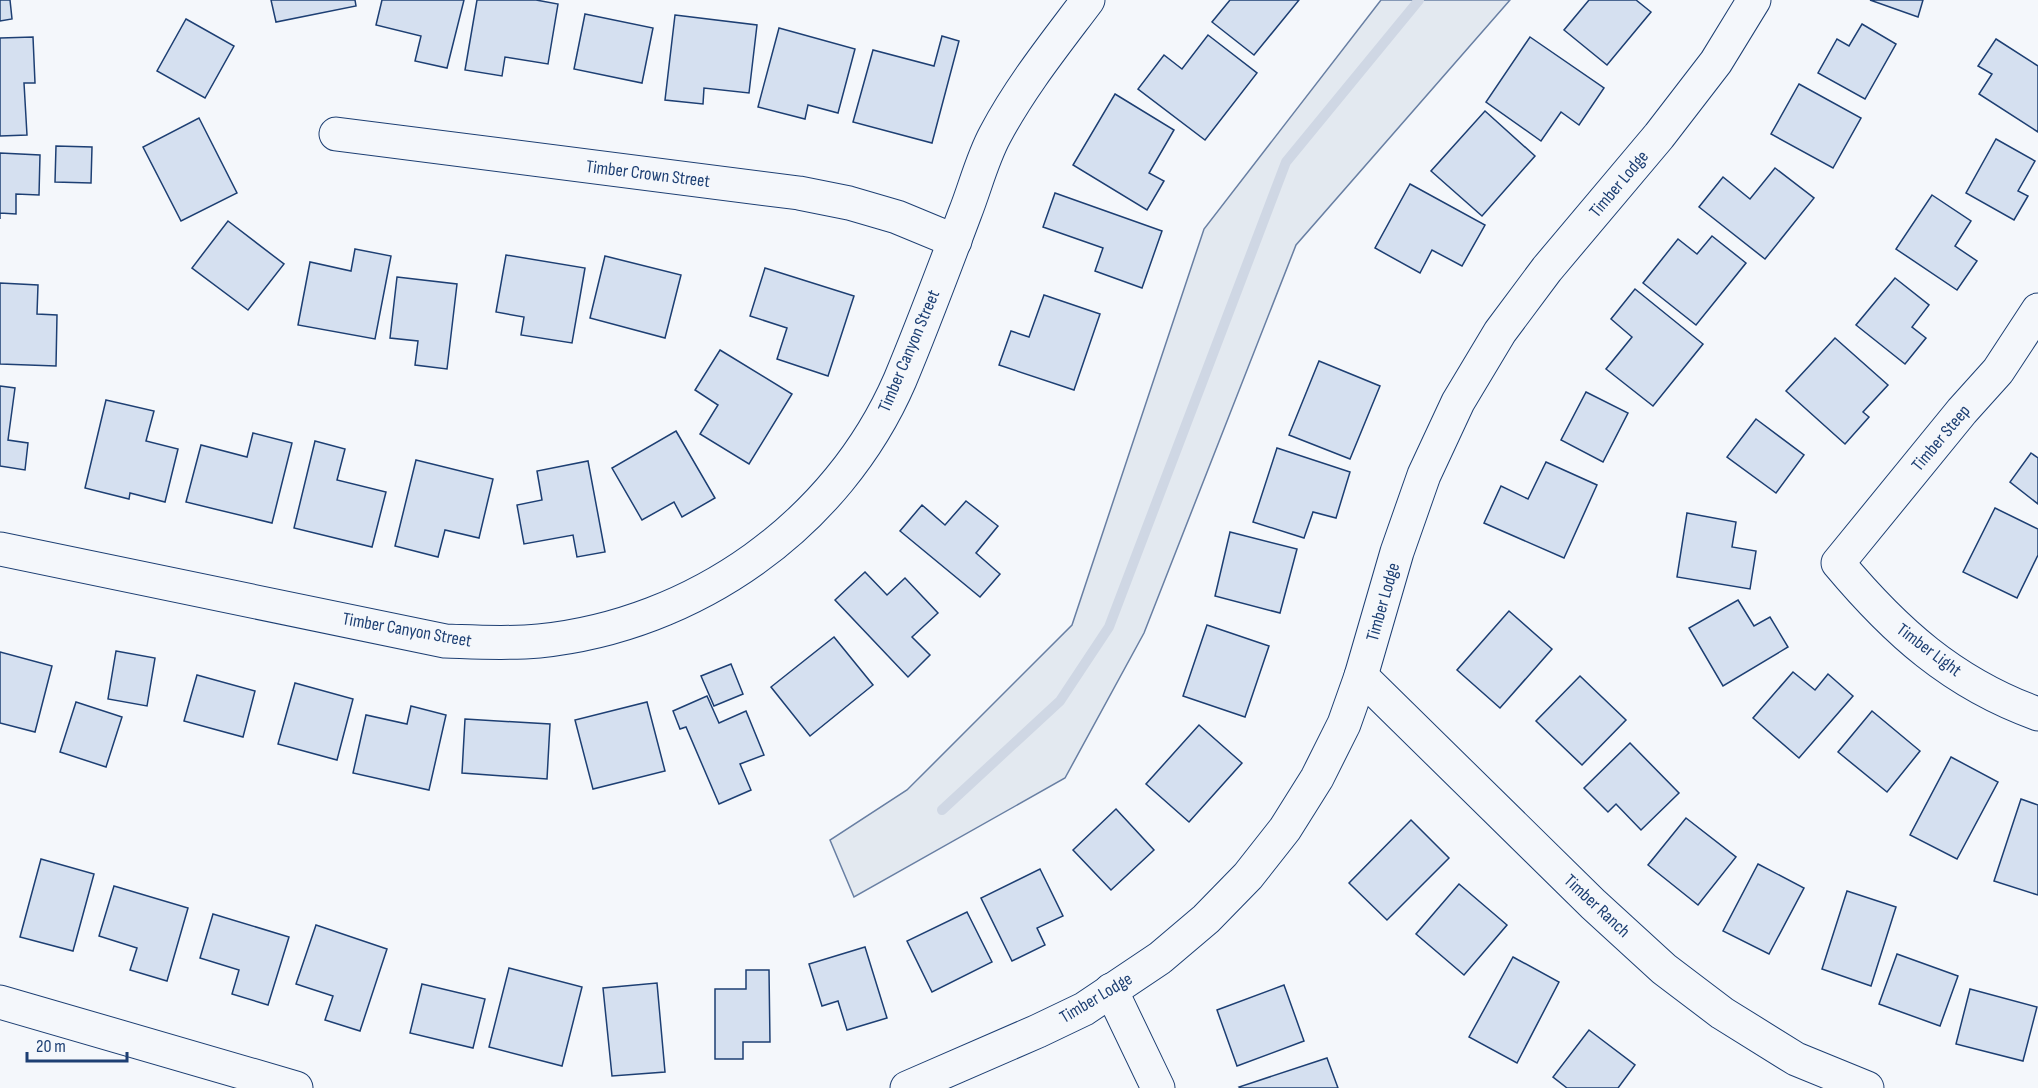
<svg xmlns="http://www.w3.org/2000/svg" width="2038" height="1088" font-family="'Sofia Sans Condensed',sans-serif">
	<rect width="100%" height="100%" fill="#f4f7fb"/>
	<path fill="#e3e9f0" stroke="#687fa3" stroke-width="1.5" d="M 1381,0 L 1510,0 L 1296,245 L 1144,633 L 1065,778 L 854,897 L 830,840 L 907,790 L 1072,625 L 1204,229 Z"/>
	<g fill="none" stroke-linecap="round" stroke-linejoin="round">
		<path stroke="#cfd7e4" stroke-width="10" d="M 942,810 L 1060,701 L 1109,627 L 1286,162 L 1419,0"/>
	</g>
	<g fill="#d5e0f0" stroke="#1d3f73" stroke-width="1.5">
		<path d="M 0,0 L 10,0 L 12,19 L 0,21 Z"/>
		<path d="M 271,0 L 355,0 L 356,6 L 276,22 Z"/>
		<path d="M 382,0 L 464,0 L 447,68 L 415,61 L 421,36 L 376,25 Z"/>
		<path d="M 477,0 L 536,0 L 558,4 L 548,64 L 505,57 L 502,76 L 465,70 Z"/>
		<path d="M 1230,0 L 1299,0 L 1254,55 L 1212,22 Z"/>
		<path d="M 1589,0 L 1636,0 L 1651,12 L 1607,65 L 1564,30 Z"/>
		<path d="M 1870,0 L 1923,0 L 1918,17 Z"/>
		<path d="M 585,14 L 653,28 L 642,83 L 574,69 Z"/>
		<path d="M 675,15 L 757,25 L 749,93 L 704,88 L 703,104 L 665,100 Z"/>
		<path d="M 186,19 L 234,46 L 205,98 L 157,71 Z"/>
		<path d="M 1862,24 L 1896,44 L 1865,99 L 1818,73 L 1837,39 L 1849,46 Z"/>
		<path d="M 779,28 L 855,49 L 838,113 L 808,105 L 805,119 L 758,107 Z"/>
		<path d="M 1208,35 L 1257,73 L 1205,140 L 1138,89 L 1164,55 L 1182,69 Z"/>
		<path d="M 942,36 L 959,41 L 932,143 L 853,122 L 873,50 L 934,66 Z"/>
		<path d="M 33,37 L 35,83 L 24,83 L 27,135 L 0,136 L 0,38 Z"/>
		<path d="M 1530,37 L 1604,88 L 1579,125 L 1561,112 L 1541,141 L 1486,102 Z"/>
		<path d="M 1996,39 L 2038,66 L 2038,132 L 1979,94 L 1992,74 L 1978,66 Z"/>
		<path d="M 1799,84 L 1861,118 L 1833,168 L 1771,134 Z"/>
		<path d="M 1115,94 L 1174,130 L 1149,173 L 1164,181 L 1147,210 L 1073,165 Z"/>
		<path d="M 1485,111 L 1535,156 L 1482,216 L 1431,171 Z"/>
		<path d="M 199,118 L 237,193 L 181,221 L 143,147 Z"/>
		<path d="M 1996,139 L 2035,161 L 2018,191 L 2028,196 L 2014,220 L 1966,193 Z"/>
		<path d="M 56,146 L 92,147 L 91,183 L 55,182 Z"/>
		<path d="M 0,153 L 40,155 L 39,195 L 16,194 L 16,214 L 0,213 L 0,219 Z"/>
		<path d="M 1775,168 L 1814,198 L 1765,259 L 1699,207 L 1723,177 L 1750,199 Z"/>
		<path d="M 1410,184 L 1485,225 L 1462,266 L 1432,250 L 1420,273 L 1375,248 Z"/>
		<path d="M 1055,193 L 1162,231 L 1142,288 L 1095,271 L 1103,248 L 1043,227 Z"/>
		<path d="M 1932,195 L 1971,221 L 1955,246 L 1977,261 L 1957,290 L 1896,249 Z"/>
		<path d="M 228,221 L 284,264 L 248,310 L 192,268 Z"/>
		<path d="M 1712,236 L 1746,263 L 1696,325 L 1643,283 L 1678,239 L 1697,254 Z"/>
		<path d="M 355,249 L 391,256 L 375,339 L 298,325 L 310,262 L 351,271 Z"/>
		<path d="M 506,255 L 585,268 L 572,343 L 521,335 L 524,317 L 496,312 Z"/>
		<path d="M 605,256 L 681,275 L 665,338 L 590,318 Z"/>
		<path d="M 765,268 L 854,296 L 828,376 L 777,359 L 787,328 L 750,316 Z"/>
		<path d="M 397,277 L 457,284 L 447,369 L 415,365 L 418,341 L 390,338 Z"/>
		<path d="M 1895,278 L 1929,305 L 1912,327 L 1926,338 L 1905,364 L 1856,325 Z"/>
		<path d="M 0,283 L 38,285 L 37,314 L 57,315 L 56,366 L 0,364 Z"/>
		<path d="M 1635,289 L 1703,344 L 1653,406 L 1606,369 L 1632,337 L 1611,319 Z"/>
		<path d="M 1044,295 L 1100,314 L 1074,390 L 999,365 L 1011,331 L 1029,337 Z"/>
		<path d="M 1835,338 L 1888,385 L 1863,412 L 1869,417 L 1845,444 L 1786,391 Z"/>
		<path d="M 720,350 L 792,394 L 749,464 L 700,434 L 718,405 L 695,390 Z"/>
		<path d="M 1319,361 L 1380,386 L 1350,459 L 1289,435 Z"/>
		<path d="M 0,386 L 15,388 L 8,440 L 28,443 L 25,470 L 0,466 Z"/>
		<path d="M 1586,392 L 1628,413 L 1603,462 L 1561,440 Z"/>
		<path d="M 106,400 L 154,411 L 146,441 L 178,449 L 165,502 L 130,493 L 129,499 L 85,488 Z"/>
		<path d="M 1756,419 L 1804,455 L 1776,493 L 1727,457 Z"/>
		<path d="M 676,431 L 715,498 L 682,517 L 674,502 L 642,520 L 612,468 Z"/>
		<path d="M 253,433 L 292,443 L 272,523 L 186,502 L 201,445 L 247,457 Z"/>
		<path d="M 315,441 L 345,449 L 337,480 L 386,492 L 372,547 L 294,528 Z"/>
		<path d="M 1277,448 L 1350,472 L 1336,518 L 1313,512 L 1304,538 L 1253,522 Z"/>
		<path d="M 2031,453 L 2038,458 L 2038,504 L 2010,482 Z"/>
		<path d="M 416,460 L 493,479 L 479,538 L 445,530 L 438,557 L 395,546 Z"/>
		<path d="M 588,461 L 605,552 L 577,557 L 573,535 L 524,544 L 517,505 L 542,500 L 537,471 Z"/>
		<path d="M 1546,462 L 1597,485 L 1564,558 L 1484,523 L 1501,486 L 1528,499 Z"/>
		<path d="M 966,501 L 998,526 L 976,553 L 1000,574 L 980,597 L 900,531 L 922,505 L 945,525 Z"/>
		<path d="M 1995,508 L 2038,529 L 2038,555 L 2017,598 L 1963,572 Z"/>
		<path d="M 1687,513 L 1736,522 L 1732,547 L 1756,551 L 1750,589 L 1677,577 Z"/>
		<path d="M 1230,532 L 1297,549 L 1280,613 L 1215,596 Z"/>
		<path d="M 865,572 L 887,595 L 905,578 L 938,613 L 912,637 L 930,655 L 908,677 L 835,600 Z"/>
		<path d="M 1738,600 L 1754,626 L 1770,617 L 1788,647 L 1723,686 L 1689,628 Z"/>
		<path d="M 1509,611 L 1552,649 L 1500,708 L 1457,670 Z"/>
		<path d="M 1207,625 L 1269,646 L 1245,717 L 1183,696 Z"/>
		<path d="M 834,637 L 873,685 L 810,736 L 771,687 Z"/>
		<path d="M 116,651 L 155,658 L 147,706 L 108,699 Z"/>
		<path d="M 0,652 L 52,666 L 35,732 L 0,723 Z"/>
		<path d="M 731,664 L 743,694 L 714,706 L 701,676 Z"/>
		<path d="M 1793,672 L 1815,690 L 1828,674 L 1853,696 L 1799,758 L 1753,718 Z"/>
		<path d="M 197,675 L 255,691 L 243,737 L 184,721 Z"/>
		<path d="M 1580,676 L 1626,720 L 1582,765 L 1536,721 Z"/>
		<path d="M 295,683 L 353,699 L 337,760 L 278,744 Z"/>
		<path d="M 707,696 L 719,723 L 746,711 L 764,755 L 740,764 L 751,790 L 719,804 L 686,727 L 680,729 L 673,711 Z"/>
		<path d="M 76,702 L 122,717 L 106,767 L 60,752 Z"/>
		<path d="M 647,702 L 665,771 L 593,789 L 575,720 Z"/>
		<path d="M 411,706 L 446,715 L 429,790 L 353,773 L 366,715 L 407,724 Z"/>
		<path d="M 1872,711 L 1920,751 L 1887,792 L 1838,752 Z"/>
		<path d="M 465,719 L 550,724 L 547,779 L 462,773 Z"/>
		<path d="M 1199,725 L 1242,763 L 1189,822 L 1146,784 Z"/>
		<path d="M 1630,743 L 1679,793 L 1641,830 L 1616,804 L 1608,812 L 1584,788 Z"/>
		<path d="M 1951,757 L 1998,782 L 1957,859 L 1910,835 Z"/>
		<path d="M 2021,799 L 2038,805 L 2038,895 L 1994,881 Z"/>
		<path d="M 1116,809 L 1154,850 L 1111,890 L 1073,850 Z"/>
		<path d="M 1686,818 L 1736,857 L 1698,905 L 1648,865 Z"/>
		<path d="M 1411,820 L 1449,858 L 1387,920 L 1349,883 Z"/>
		<path d="M 41,859 L 94,874 L 73,951 L 20,937 Z"/>
		<path d="M 1758,864 L 1804,888 L 1769,954 L 1723,931 Z"/>
		<path d="M 1040,869 L 1063,916 L 1037,928 L 1045,945 L 1012,961 L 981,898 Z"/>
		<path d="M 1459,884 L 1507,925 L 1464,975 L 1416,934 Z"/>
		<path d="M 114,886 L 188,908 L 167,981 L 130,970 L 137,948 L 99,936 Z"/>
		<path d="M 1847,891 L 1896,907 L 1871,986 L 1822,969 Z"/>
		<path d="M 967,912 L 992,962 L 932,992 L 907,941 Z"/>
		<path d="M 213,914 L 289,937 L 268,1005 L 232,994 L 239,970 L 200,958 Z"/>
		<path d="M 316,925 L 387,949 L 360,1031 L 325,1020 L 333,996 L 296,984 Z"/>
		<path d="M 865,947 L 887,1018 L 847,1030 L 838,1001 L 822,1006 L 809,964 Z"/>
		<path d="M 1897,954 L 1958,976 L 1940,1026 L 1879,1004 Z"/>
		<path d="M 1513,957 L 1559,982 L 1517,1063 L 1469,1037 Z"/>
		<path d="M 509,968 L 582,987 L 562,1066 L 489,1047 Z"/>
		<path d="M 746,970 L 769,970 L 770,1042 L 743,1042 L 743,1059 L 715,1059 L 715,989 L 746,989 Z"/>
		<path d="M 657,983 L 665,1072 L 612,1076 L 603,988 Z"/>
		<path d="M 422,984 L 485,999 L 473,1048 L 410,1033 Z"/>
		<path d="M 1284,985 L 1304,1041 L 1237,1066 L 1217,1010 Z"/>
		<path d="M 1970,989 L 2037,1007 L 2023,1061 L 1956,1044 Z"/>
		<path d="M 1589,1030 L 1635,1065 L 1618,1088 L 1567,1088 L 1553,1077 Z"/>
		<path d="M 1327,1058 L 1338,1088 L 1240,1088 L 1239,1087 Z"/>
	</g>
	<g fill="none" stroke-linecap="round" stroke-linejoin="round">
		<defs>
			<g id="minor">
				<path d="M 336,134 L 799,193 L 849,203 L 897,217 L 955,241"/>
				<path d="M 2038,310 L 1998,371 L 1962,411 L 1838,563 C 1895,631 1952,683 2038,714"/>
				<path d="M 0,549 L 445,641 C 476,642 507,644 539,641 C 695,625 837,525 900,380 C 923,325 944,269 965,213 C 975,188 982,159 995,135 C 1021,86 1055,44 1088,0"/>
				<path d="M 1361,676 L 1593,904 L 1664,969 L 1722,1013 L 1796,1059 L 1867,1088"/>
				<path d="M 1111,990 L 1158,1088"/>
				<path d="M 0,1002 L 296,1088"/>
				<path d="M 907,1088 L 1038,1031 L 1084,1009 L 1160,958 L 1206,919 L 1248,876 L 1285,829 L 1317,778 L 1344,724 L 1361,676 L 1397,552 L 1424,475 L 1458,402 L 1500,332 L 1547,269 L 1659,136 L 1716,62 L 1754,0"/>
			</g>
		</defs>
		<use href="#minor" stroke="#1d3f73" stroke-width="35"/>
		<use href="#minor" stroke="#f4f7fb" stroke-width="33"/>
	</g>
	<g text-anchor="middle" dominant-baseline="central" stroke-width="4.5" stroke-linejoin="round" paint-order="stroke">
		<g font-size="18" fill="#1d3f73" stroke="#f4f7fb">
			<text transform="translate(648 174) rotate(7)">Timber Crown Street</text>
			<text transform="translate(1619 184) rotate(-50)">Timber Lodge</text>
			<text transform="translate(909 351) rotate(-67)">Timber Canyon Street</text>
			<text transform="translate(1941 438) rotate(-50)">Timber Steep</text>
			<text transform="translate(1383 602) rotate(-74)">Timber Lodge</text>
			<text transform="translate(407 630) rotate(10)">Timber Canyon Street</text>
			<text transform="translate(1929 650) rotate(37)">Timber Light</text>
			<text transform="translate(1597 906) rotate(43)">Timber Ranch</text>
			<text transform="translate(1096 998) rotate(-31)">Timber Lodge</text>
		</g>
	</g>
	<path d="M27 1052v9h100v-9" fill="none" stroke="#1d3f73" stroke-width="3"/>
	<text x="36" y="1052" font-size="18" fill="#1d3f73" stroke="#f4f7fb" stroke-width="4.5" paint-order="stroke">20 m</text>
</svg>
